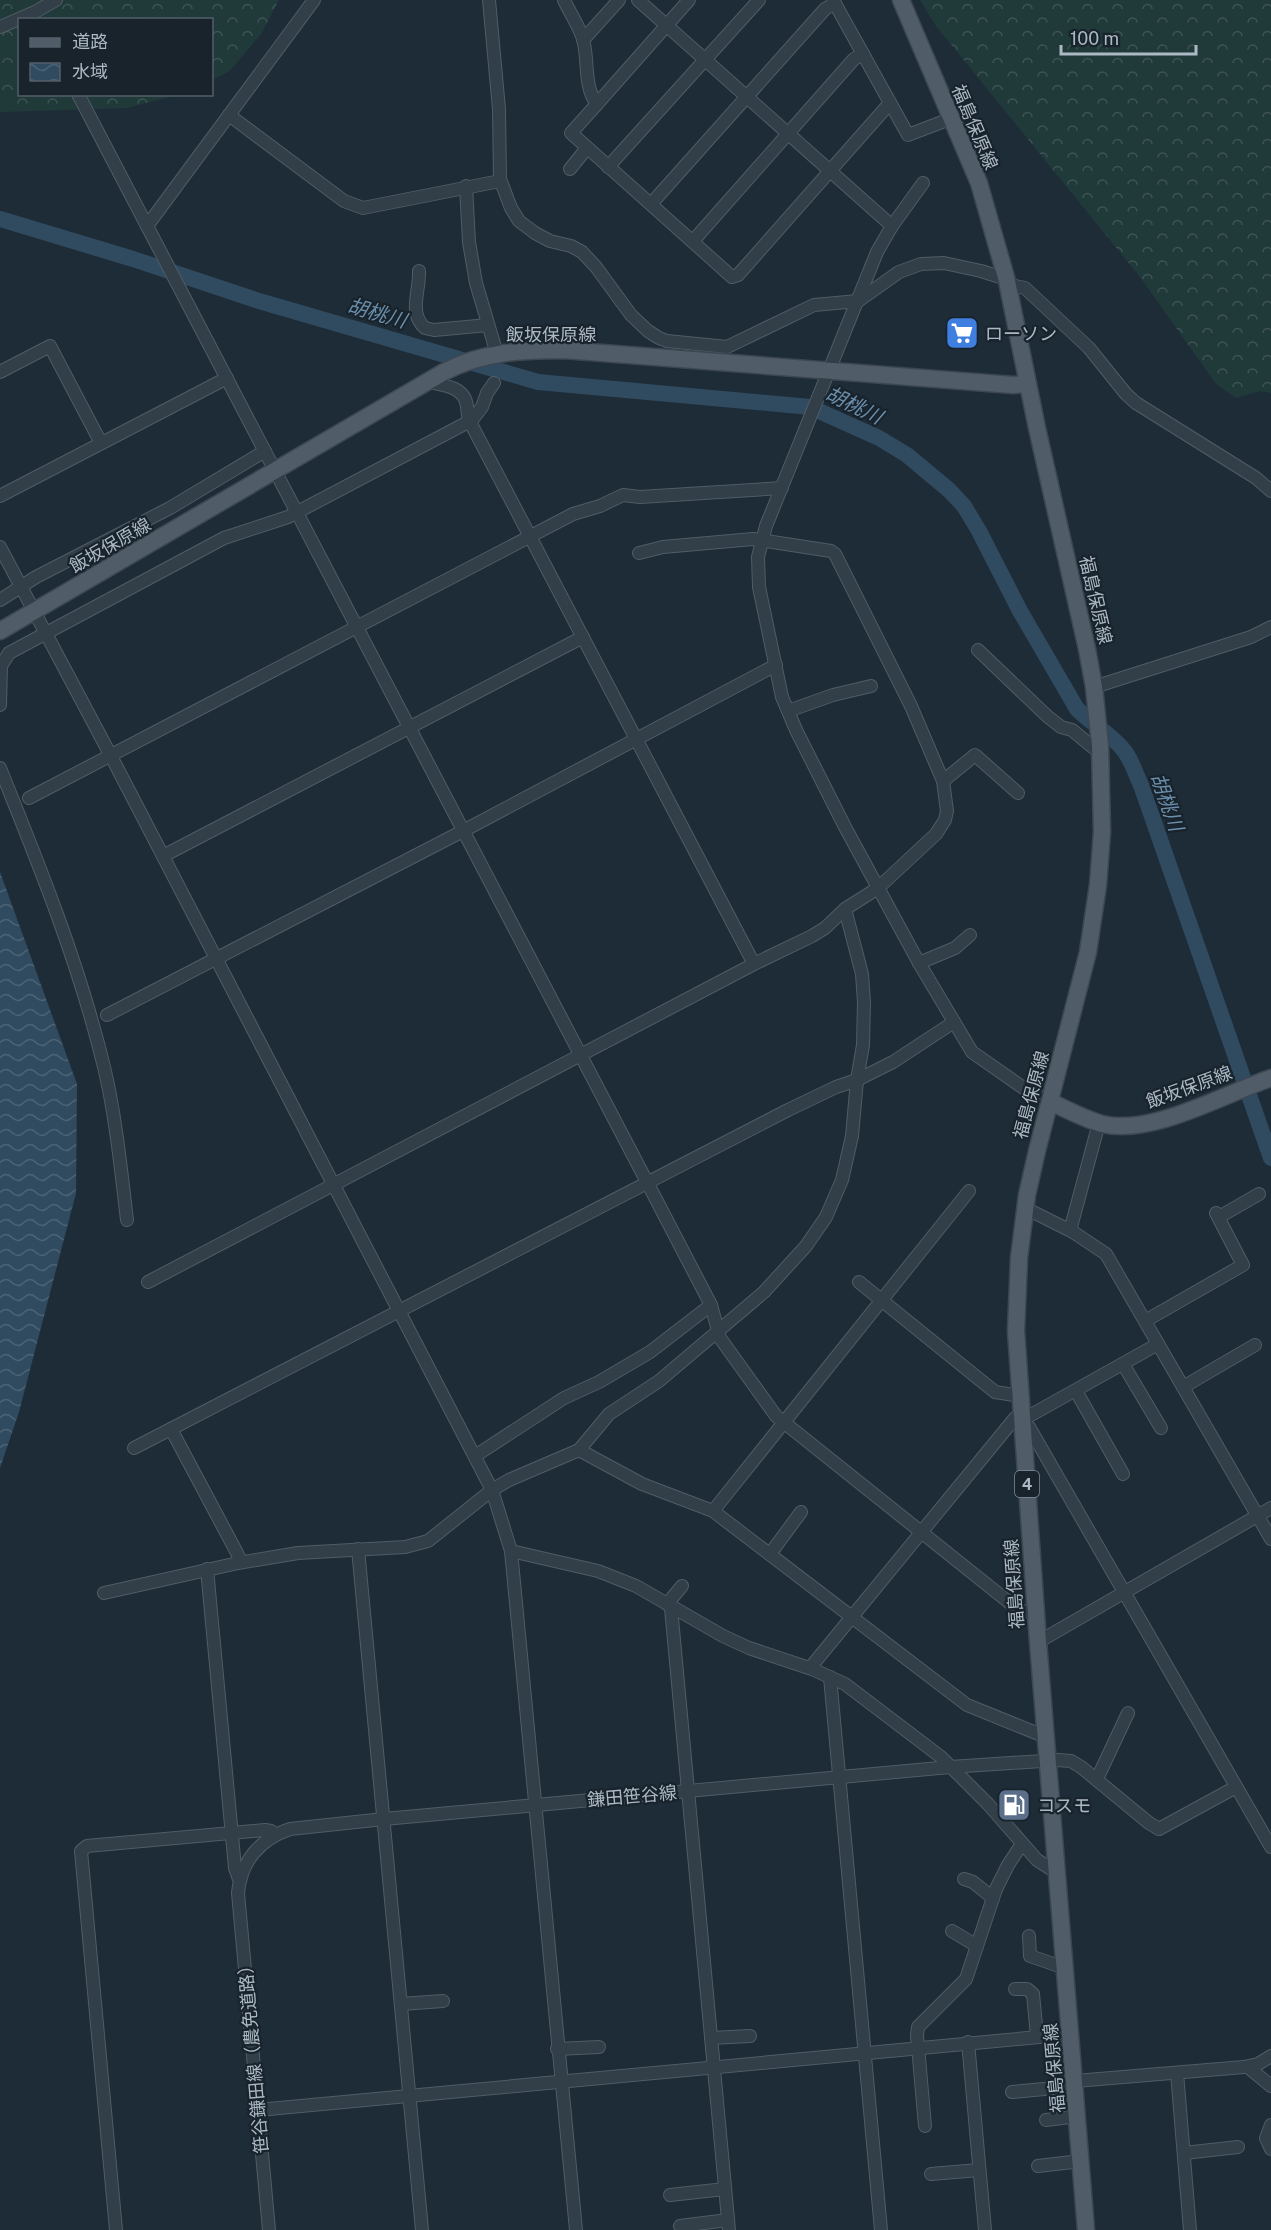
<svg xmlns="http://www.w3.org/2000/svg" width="1271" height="2230" font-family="'Public Sans','Noto Sans JP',sans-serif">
	<defs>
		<pattern id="forest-crowns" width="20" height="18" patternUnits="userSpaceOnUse" patternTransform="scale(1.5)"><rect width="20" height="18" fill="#203939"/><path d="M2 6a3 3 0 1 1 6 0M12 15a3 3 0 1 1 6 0" fill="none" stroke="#3e5454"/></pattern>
		<pattern id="water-waves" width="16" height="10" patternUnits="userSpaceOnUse" patternTransform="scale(1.5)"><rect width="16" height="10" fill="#304b60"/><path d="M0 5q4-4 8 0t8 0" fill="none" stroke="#4b6375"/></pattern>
	</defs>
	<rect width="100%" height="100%" fill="#1e2c38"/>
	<g fill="url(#forest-crowns)">
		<path d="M 0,0 L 279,0 L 261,34 L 230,71 L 212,80 L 212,20 L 20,20 L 20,94 L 177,95 L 127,108 L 0,112 Z"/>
		<path d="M 920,0 L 1271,0 L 1271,393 L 1260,391 L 1236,398 L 1216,384 L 1140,277 L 936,26 Z"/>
	</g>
	<path fill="url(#water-waves)" d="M 0,872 L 77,1084 L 76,1193 L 19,1412 L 0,1468 Z"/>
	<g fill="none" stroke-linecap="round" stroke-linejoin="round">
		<path stroke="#304b60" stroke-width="16" d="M 0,219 L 133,259 L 259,301 L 538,382 L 810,407 L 879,438 L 907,455 L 949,490 L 964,506 L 979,531 L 1020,611 L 1077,709 C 1091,723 1108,732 1121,747 C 1131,757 1135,773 1141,785 L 1271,1158"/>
		<defs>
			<g id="minor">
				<path d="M 489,0 L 499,109 L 500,179 L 511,208 L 519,221 L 535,233 L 550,241 L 571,246 L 582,252 L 596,267 L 631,315 L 648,331 L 659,338 L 667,341 L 727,347 L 814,305 L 858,301 L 899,272 L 921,264 L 944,263 L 981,271 L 1000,277 L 1015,286 L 1025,288 L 1089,348 L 1126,394 L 1136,403 L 1256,478 L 1271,491"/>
				<path d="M 564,0 C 570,13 579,26 583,39 C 589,60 583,86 597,104 L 571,133 L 732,277 L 738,275 L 890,103"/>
				<path d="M 638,0 L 892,226 L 877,252 L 766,526 L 758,557 L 759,587 L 782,697 L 796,730 L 845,827 L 919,963 L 972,1052 L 1025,1089 L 1051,1102"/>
				<path d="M 833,0 L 908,135 L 950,119"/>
				<path d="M 0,27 L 35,12 L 56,0"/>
				<path d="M 583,40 L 619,0"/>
				<path d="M 78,94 L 647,1182 L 711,1305 L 720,1338 L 776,1416 L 1020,1611 L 1037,1613"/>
				<path d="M 597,104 L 689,0"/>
				<path d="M 229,115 L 344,201 L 363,208 L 500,181"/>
				<path d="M 608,167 L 759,0"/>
				<path d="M 570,169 L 587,148"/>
				<path d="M 466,186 L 469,242 L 476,283 L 497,354"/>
				<path d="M 651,204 L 825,9 L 835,3"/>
				<path d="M 147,226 L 314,0"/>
				<path d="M 892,226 L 923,183"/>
				<path d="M 693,241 L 854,59 L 863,54"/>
				<path d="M 419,271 C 420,291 408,313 425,328 L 434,330 L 488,325"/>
				<path d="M 0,372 L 50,346 L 101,443"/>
				<path d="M 431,380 L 434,383 C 446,386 459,387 465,399 C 468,405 467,414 469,420 L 754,964"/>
				<path d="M 0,496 L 227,378"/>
				<path d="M 0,547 L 111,756 L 492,1490 L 511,1551 L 576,2230"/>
				<path d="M 0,600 L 36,577 L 170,508 L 265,451"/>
				<path d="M 978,650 L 1047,716 L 1061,727 L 1072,730 L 1100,753"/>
				<path d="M 1094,687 L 1251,637 L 1271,627"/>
				<path d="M 0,705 L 1,666 L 9,653 L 224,538 L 288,517 L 472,420 L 482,407 L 487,393 L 494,383"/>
				<path d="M 788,711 L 833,695 L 871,686"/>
				<path d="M 0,768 C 40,867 80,966 105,1071 C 116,1119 121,1170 127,1220"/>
				<path d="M 943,781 L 975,755 L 1018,793"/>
				<path d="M 29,798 L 573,514 L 600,506 L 623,495 L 640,497 L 782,488"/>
				<path d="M 163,856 L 583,637"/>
				<path d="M 919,963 L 955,948 L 970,935"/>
				<path d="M 107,1015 L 463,831 L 776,665"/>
				<path d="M 1099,1123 L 1071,1227 L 1073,1232 L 1106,1254 L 1271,1539"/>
				<path d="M 1025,1208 L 1073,1232"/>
				<path d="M 1219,1217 L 1259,1194"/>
				<path d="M 148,1282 L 754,964 L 812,936 L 825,928 L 845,909 L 878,888 L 936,834 L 945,820 L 947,811 L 943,781 L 911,706 L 835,554 L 831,551 L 753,539 L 663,547 L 639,553"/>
				<path d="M 859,1282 L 995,1392 L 1020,1396"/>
				<path d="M 1145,1321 L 1243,1265 L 1216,1213"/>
				<path d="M 1123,1364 L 1161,1428"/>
				<path d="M 1183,1387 L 1255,1345"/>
				<path d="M 1076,1391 L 1123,1474"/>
				<path d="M 1022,1420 L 1158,1344"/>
				<path d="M 1023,1424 L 1029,1427 L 1033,1434 L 1271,1847"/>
				<path d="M 171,1429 L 237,1553 L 241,1562"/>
				<path d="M 134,1448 L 788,1110 L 836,1087 L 857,1080 L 893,1062 L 954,1022"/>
				<path d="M 579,1450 L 642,1484 L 713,1511 L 967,1705 L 1046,1737"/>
				<path d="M 475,1456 L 564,1398 L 599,1382 L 650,1352 L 711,1305"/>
				<path d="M 713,1511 L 969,1191"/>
				<path d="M 358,1549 L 422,2230"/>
				<path d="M 511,1551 L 598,1571 L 636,1586 L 723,1636 L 749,1648 L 812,1669 L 845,1684 L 941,1757 L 988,1804 L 1037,1860 L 1051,1869 L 1057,1869"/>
				<path d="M 770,1554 L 801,1512"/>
				<path d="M 207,1569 L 235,1868 L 239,1879"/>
				<path d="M 104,1593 L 238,1563 L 298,1553 L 405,1547 L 428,1541 L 492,1490 L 509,1480 L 579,1450 L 609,1414 L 659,1381 L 764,1292 L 806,1246 L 826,1217 L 842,1180 L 852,1136 L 857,1080 L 863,1045 L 864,1002 L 862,974 L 845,909"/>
				<path d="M 667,1604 L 682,1586"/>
				<path d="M 671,1608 L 729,2230"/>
				<path d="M 1038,1642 L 1271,1508"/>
				<path d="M 810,1668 L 1015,1418 L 1021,1415"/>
				<path d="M 830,1677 L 881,2230"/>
				<path d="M 1097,1779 L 1128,1713"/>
				<path d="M 964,1879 L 973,1882 L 993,1898"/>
				<path d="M 952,1931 L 977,1946"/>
				<path d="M 1029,1936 L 1030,1956 L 1065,1968"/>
				<path d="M 1015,1989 L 1027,1989 L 1033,1994 L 1037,2036"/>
				<path d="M 401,2004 L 443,2001"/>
				<path d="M 711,2038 L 750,2036"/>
				<path d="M 968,2042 L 985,2230"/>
				<path d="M 557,2049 L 599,2047"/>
				<path d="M 1248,2067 L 1271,2086"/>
				<path d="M 1177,2073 L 1190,2230"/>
				<path d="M 1075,2081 L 1244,2067 L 1258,2064 L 1271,2056"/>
				<path d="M 1012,2092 L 1076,2086"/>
				<path d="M 258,2110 L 1071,2034"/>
				<path d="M 1046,2120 L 1078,2116"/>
				<path d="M 1271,2125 L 1266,2138 L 1271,2149"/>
				<path d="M 925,2126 L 917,2035 L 918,2027 L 966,1979 L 996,1889 L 1008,1865 L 1022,1844"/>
				<path d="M 1184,2153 L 1238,2147"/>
				<path d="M 1038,2166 L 1081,2161"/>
				<path d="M 931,2174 L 979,2170"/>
				<path d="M 670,2195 L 725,2189"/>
				<path d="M 680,2226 L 728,2220"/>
				<path d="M 116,2230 L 81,1851 L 87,1846 L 265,1830 L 271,1831 L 275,1834"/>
				<path d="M 269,2230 L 238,1893 C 241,1861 260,1839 290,1829 L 384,1819 L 950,1767 L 1058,1760 L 1071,1761 L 1081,1767 L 1149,1823 L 1159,1829 L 1236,1787"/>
			</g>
			<g id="major">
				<path d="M 901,0 L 979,183 L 1007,281 L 1037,428 L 1087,649 L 1094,687 L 1100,745 L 1102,832 L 1098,885 L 1088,952 L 1037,1151 L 1027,1195 L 1019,1258 L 1016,1331 L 1038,1642 L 1086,2230"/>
				<path d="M 0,631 L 444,372 C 481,352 522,350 564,350 L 1013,385 L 1028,384"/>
				<path d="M 1051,1102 C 1067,1110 1085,1119 1102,1124 C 1152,1136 1224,1094 1271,1078"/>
			</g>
		</defs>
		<use href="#minor" stroke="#505c66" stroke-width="14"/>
		<use href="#major" stroke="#3c4752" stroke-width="19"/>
		<use href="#minor" stroke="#323e48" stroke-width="12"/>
		<use href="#major" stroke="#505d69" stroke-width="16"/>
	</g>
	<defs>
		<symbol id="supermarket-square" viewBox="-11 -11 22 22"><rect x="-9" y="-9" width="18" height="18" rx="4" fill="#3f7fe0" stroke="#18232c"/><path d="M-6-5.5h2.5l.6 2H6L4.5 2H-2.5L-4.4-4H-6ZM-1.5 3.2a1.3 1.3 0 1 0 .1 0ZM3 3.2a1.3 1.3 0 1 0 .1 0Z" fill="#fff"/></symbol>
		<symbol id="fuel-square" viewBox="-11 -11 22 22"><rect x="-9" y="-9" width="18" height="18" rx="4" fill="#5c6f8a" stroke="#18232c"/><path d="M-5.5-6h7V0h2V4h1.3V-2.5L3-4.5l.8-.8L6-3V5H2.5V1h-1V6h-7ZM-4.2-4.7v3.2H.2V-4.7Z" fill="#fff"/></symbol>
	</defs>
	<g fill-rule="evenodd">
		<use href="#supermarket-square" x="943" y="314" width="38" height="38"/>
		<use href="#fuel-square" x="995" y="1786" width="38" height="38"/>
	</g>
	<g text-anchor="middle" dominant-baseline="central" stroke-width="4.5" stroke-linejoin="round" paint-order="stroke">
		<rect fill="#18232c" stroke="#808c97" stroke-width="1.5" x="1015" y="1471" width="24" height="26" rx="4.5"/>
		<g font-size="16" font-weight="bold" fill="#acb9c5">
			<text x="1027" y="1484">4</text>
		</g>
		<g font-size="18" fill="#acb9c5" stroke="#18232c">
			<text transform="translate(975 127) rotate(67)">福島保原線</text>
			<text x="551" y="334">飯坂保原線</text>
			<text transform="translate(110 545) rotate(-30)">飯坂保原線</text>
			<text transform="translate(1096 600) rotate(77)">福島保原線</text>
			<text transform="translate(1189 1087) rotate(-20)">飯坂保原線</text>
			<text transform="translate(1031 1095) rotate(-75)">福島保原線</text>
			<text transform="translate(1014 1584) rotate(-94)">福島保原線</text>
			<text transform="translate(632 1796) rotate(-5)">鎌田笹谷線</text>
			<text transform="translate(253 2055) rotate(-95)">笹谷鎌田線（農免道路）</text>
			<text transform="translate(1054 2068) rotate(-95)">福島保原線</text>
		</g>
		<g font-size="18" fill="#acb9c5" stroke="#18232c" text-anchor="start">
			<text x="985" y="333">ローソン</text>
			<text x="1037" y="1805">コスモ</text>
		</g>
		<g font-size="20" font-style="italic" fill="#6a8eab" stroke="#18232c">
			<text transform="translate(377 313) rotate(16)">胡桃川</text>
			<text transform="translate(854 405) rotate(26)">胡桃川</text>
			<text transform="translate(1167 802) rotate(70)">胡桃川</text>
		</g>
	</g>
	<rect x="18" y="18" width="195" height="78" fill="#18232c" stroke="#535f69" stroke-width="1.5"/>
	<rect x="30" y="38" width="30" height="9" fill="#505d69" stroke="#535f69" stroke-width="1.5"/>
	<text x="72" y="48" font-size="18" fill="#acb9c5">道路</text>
	<rect x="30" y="63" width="30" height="18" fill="url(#water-waves)" stroke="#535f69" stroke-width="1.5"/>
	<text x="72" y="78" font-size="18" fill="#acb9c5">水域</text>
	<path d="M1061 45v9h135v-9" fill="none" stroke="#acb9c5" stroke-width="3"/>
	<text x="1070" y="45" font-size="18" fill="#acb9c5" stroke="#18232c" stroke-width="4.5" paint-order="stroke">100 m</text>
</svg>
